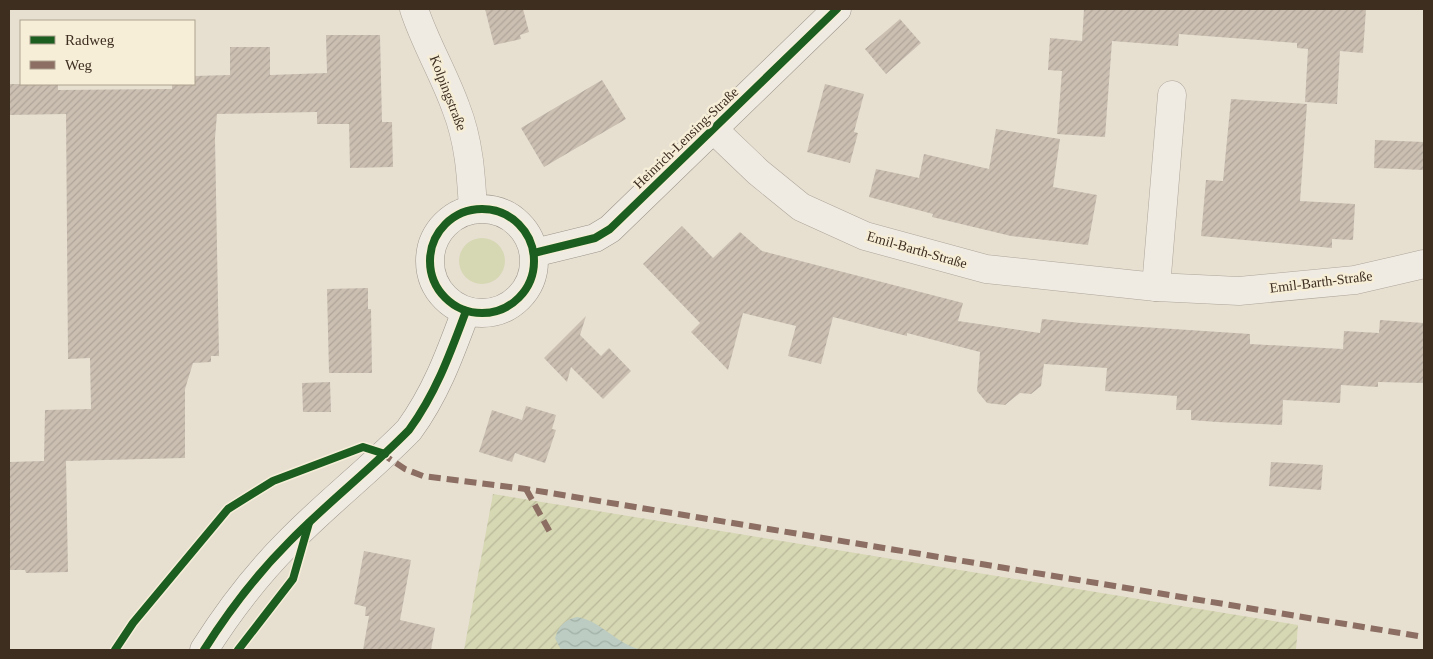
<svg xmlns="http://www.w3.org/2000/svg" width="1433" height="659" font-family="'Times New Roman',serif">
	<defs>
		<pattern id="garden-furrows" width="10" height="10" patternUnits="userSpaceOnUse" patternTransform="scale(1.25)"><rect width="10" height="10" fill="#d6d7b3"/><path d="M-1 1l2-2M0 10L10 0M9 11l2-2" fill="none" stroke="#b9b99a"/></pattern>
		<pattern id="water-waves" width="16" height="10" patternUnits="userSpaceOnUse" patternTransform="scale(1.25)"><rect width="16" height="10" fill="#bcccc2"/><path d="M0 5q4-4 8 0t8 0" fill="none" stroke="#a2b0a6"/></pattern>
		<pattern id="building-hatch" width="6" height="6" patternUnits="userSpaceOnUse" patternTransform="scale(1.25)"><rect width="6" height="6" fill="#cbbfb2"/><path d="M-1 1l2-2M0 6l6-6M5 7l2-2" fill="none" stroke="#afa499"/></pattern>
	</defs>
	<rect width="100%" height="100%" fill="#e7e0d1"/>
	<circle fill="#d6d7b3" cx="482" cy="261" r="23"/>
	<path fill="url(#garden-furrows)" d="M 493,494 L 1298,625 L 1296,650 L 464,650 Z"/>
	<path fill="url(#water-waves)" d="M 577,617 C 603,621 619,648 645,650 L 561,650 L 555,638 C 559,626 564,620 577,617 Z"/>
	<g fill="url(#building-hatch)">
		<path d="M 485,9 L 523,9 L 529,32 L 520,35 L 521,39 L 494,45 Z"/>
		<path d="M 1084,9 L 1366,9 L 1363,53 L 1340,51 L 1337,104 L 1305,102 L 1308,49 L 1297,48 L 1297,43 L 1179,34 L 1178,46 L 1112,41 L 1105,137 L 1057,134 L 1062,71 L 1048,70 L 1050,38 L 1082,41 Z"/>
		<path d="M 900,19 L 921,43 L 886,74 L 865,49 Z"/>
		<path d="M 326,35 L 380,35 L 382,122 L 392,122 L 393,167 L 350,168 L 349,124 L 317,124 L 317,112 L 217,114 L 215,138 L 219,356 L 211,356 L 211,362 L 193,363 L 185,389 L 185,458 L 66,461 L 68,572 L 26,573 L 25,570 L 9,570 L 9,462 L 44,461 L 45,410 L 91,409 L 90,358 L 68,359 L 66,114 L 9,115 L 9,84 L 58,84 L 58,90 L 172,89 L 172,84 L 194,84 L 194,76 L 230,75 L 230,47 L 270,47 L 270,75 L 327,73 Z"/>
		<path d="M 602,80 L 626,119 L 544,167 L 521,128 Z"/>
		<path d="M 825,84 L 864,94 L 854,132 L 858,133 L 850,163 L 807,152 Z"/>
		<path d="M 1231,99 L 1307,104 L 1300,201 L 1355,204 L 1353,240 L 1332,239 L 1332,248 L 1201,236 L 1206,180 L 1223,181 Z"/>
		<path d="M 996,129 L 1060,139 L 1053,187 L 1097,195 L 1088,245 L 1011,236 L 932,217 L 933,214 L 869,197 L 876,169 L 919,178 L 924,154 L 989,169 Z"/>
		<path d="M 1375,140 L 1424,142 L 1424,170 L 1374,168 Z"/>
		<path d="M 682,226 L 713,258 L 740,232 L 762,251 L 963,303 L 958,321 L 1040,333 L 1042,319 L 1081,323 L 1250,334 L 1250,344 L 1343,349 L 1344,331 L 1379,333 L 1380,320 L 1424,323 L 1424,383 L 1378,382 L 1378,387 L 1341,385 L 1340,403 L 1283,400 L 1282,425 L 1217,422 L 1191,420 L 1191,410 L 1176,410 L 1177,396 L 1105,391 L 1107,368 L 1044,364 L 1041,386 L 1031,394 L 1020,393 L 1005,405 L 987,403 L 977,391 L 980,352 L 907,333 L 907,336 L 833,317 L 821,364 L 788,356 L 796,326 L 743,313 L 728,370 L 691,332 L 700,323 L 643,264 Z"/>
		<path d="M 368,288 L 368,309 L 371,309 L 372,373 L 329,373 L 327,289 Z"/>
		<path d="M 586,316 L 580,335 L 601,356 L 609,348 L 631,371 L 603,399 L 571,367 L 567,382 L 544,358 Z"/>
		<path d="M 330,382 L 331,412 L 303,412 L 302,383 Z"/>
		<path d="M 526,406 L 556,415 L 552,429 L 556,430 L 545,463 L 515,453 L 512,462 L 479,452 L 492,410 L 522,420 Z"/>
		<path d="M 1271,462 L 1323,465 L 1321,490 L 1269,486 Z"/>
		<path d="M 364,551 L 411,560 L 400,620 L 435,628 L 431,650 L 363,650 L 369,616 L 365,616 L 366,607 L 354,604 Z"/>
	</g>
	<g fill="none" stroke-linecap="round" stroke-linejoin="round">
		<defs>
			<g id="street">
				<path d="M 414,9 C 425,43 444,74 456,108 C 469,141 471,174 473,209"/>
				<path d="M 712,128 L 758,172 L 801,207 L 865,236 L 986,269 L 1156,287 L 1239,291 L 1355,280 L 1424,264"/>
				<path d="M 1156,287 L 1172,95"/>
			</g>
			<g id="secondary">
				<circle cx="482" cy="261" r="52"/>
				<path d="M 534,253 L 595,238 L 610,229 L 837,9"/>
				<path d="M 204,650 C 228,612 257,574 289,542 C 327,503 371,469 409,430 C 436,393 450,354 466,311"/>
			</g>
		</defs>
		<use href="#street" stroke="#ada599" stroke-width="29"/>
		<use href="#secondary" stroke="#9c958a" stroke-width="29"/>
		<use href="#street" stroke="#efebe3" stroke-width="28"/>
		<use href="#secondary" stroke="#efebe3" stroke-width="28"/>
		<g stroke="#8d6e63" stroke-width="6" stroke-dasharray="12 6" stroke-linecap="butt">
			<path d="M 381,453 L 405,469 L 423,476 L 526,489 L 1424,637"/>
			<path d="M 526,489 L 551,534"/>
		</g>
		<defs>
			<g id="cycleway">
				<circle cx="482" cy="261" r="52"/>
				<path d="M 534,253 L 595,238 L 610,229 L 837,9"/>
				<path d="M 115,650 L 133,623 L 228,509 L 273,481 L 363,447 L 385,454"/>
				<path d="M 204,650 C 228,612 257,574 289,542 C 327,503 371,469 409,430 C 436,393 450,354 466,311"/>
				<path d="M 238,650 L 293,579 L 309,523"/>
			</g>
		</defs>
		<use href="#cycleway" stroke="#f7eed8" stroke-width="11"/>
		<use href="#cycleway" stroke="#1b5e20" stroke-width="8"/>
	</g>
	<g text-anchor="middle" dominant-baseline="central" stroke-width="5" stroke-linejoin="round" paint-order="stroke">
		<g font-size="14" fill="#3d2e20" stroke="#f7eed8">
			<text transform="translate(448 93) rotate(69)">Kolpingstraße</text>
			<text transform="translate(686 138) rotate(-44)">Heinrich-Lensing-Straße</text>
			<text transform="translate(917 250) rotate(16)">Emil-Barth-Straße</text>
			<text transform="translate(1321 282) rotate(-7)">Emil-Barth-Straße</text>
		</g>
	</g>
	<rect width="1433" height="659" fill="none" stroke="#3d2e20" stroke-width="20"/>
	<rect x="20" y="20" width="175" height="65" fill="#f7eed8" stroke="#ada18e"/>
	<rect x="30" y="36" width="25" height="8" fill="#1b5e20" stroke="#ada18e"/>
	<text x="65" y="45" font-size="15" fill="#3d2e20">Radweg</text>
	<rect x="30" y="61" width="25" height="8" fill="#8d6e63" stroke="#ada18e"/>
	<text x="65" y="70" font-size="15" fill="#3d2e20">Weg</text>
</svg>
